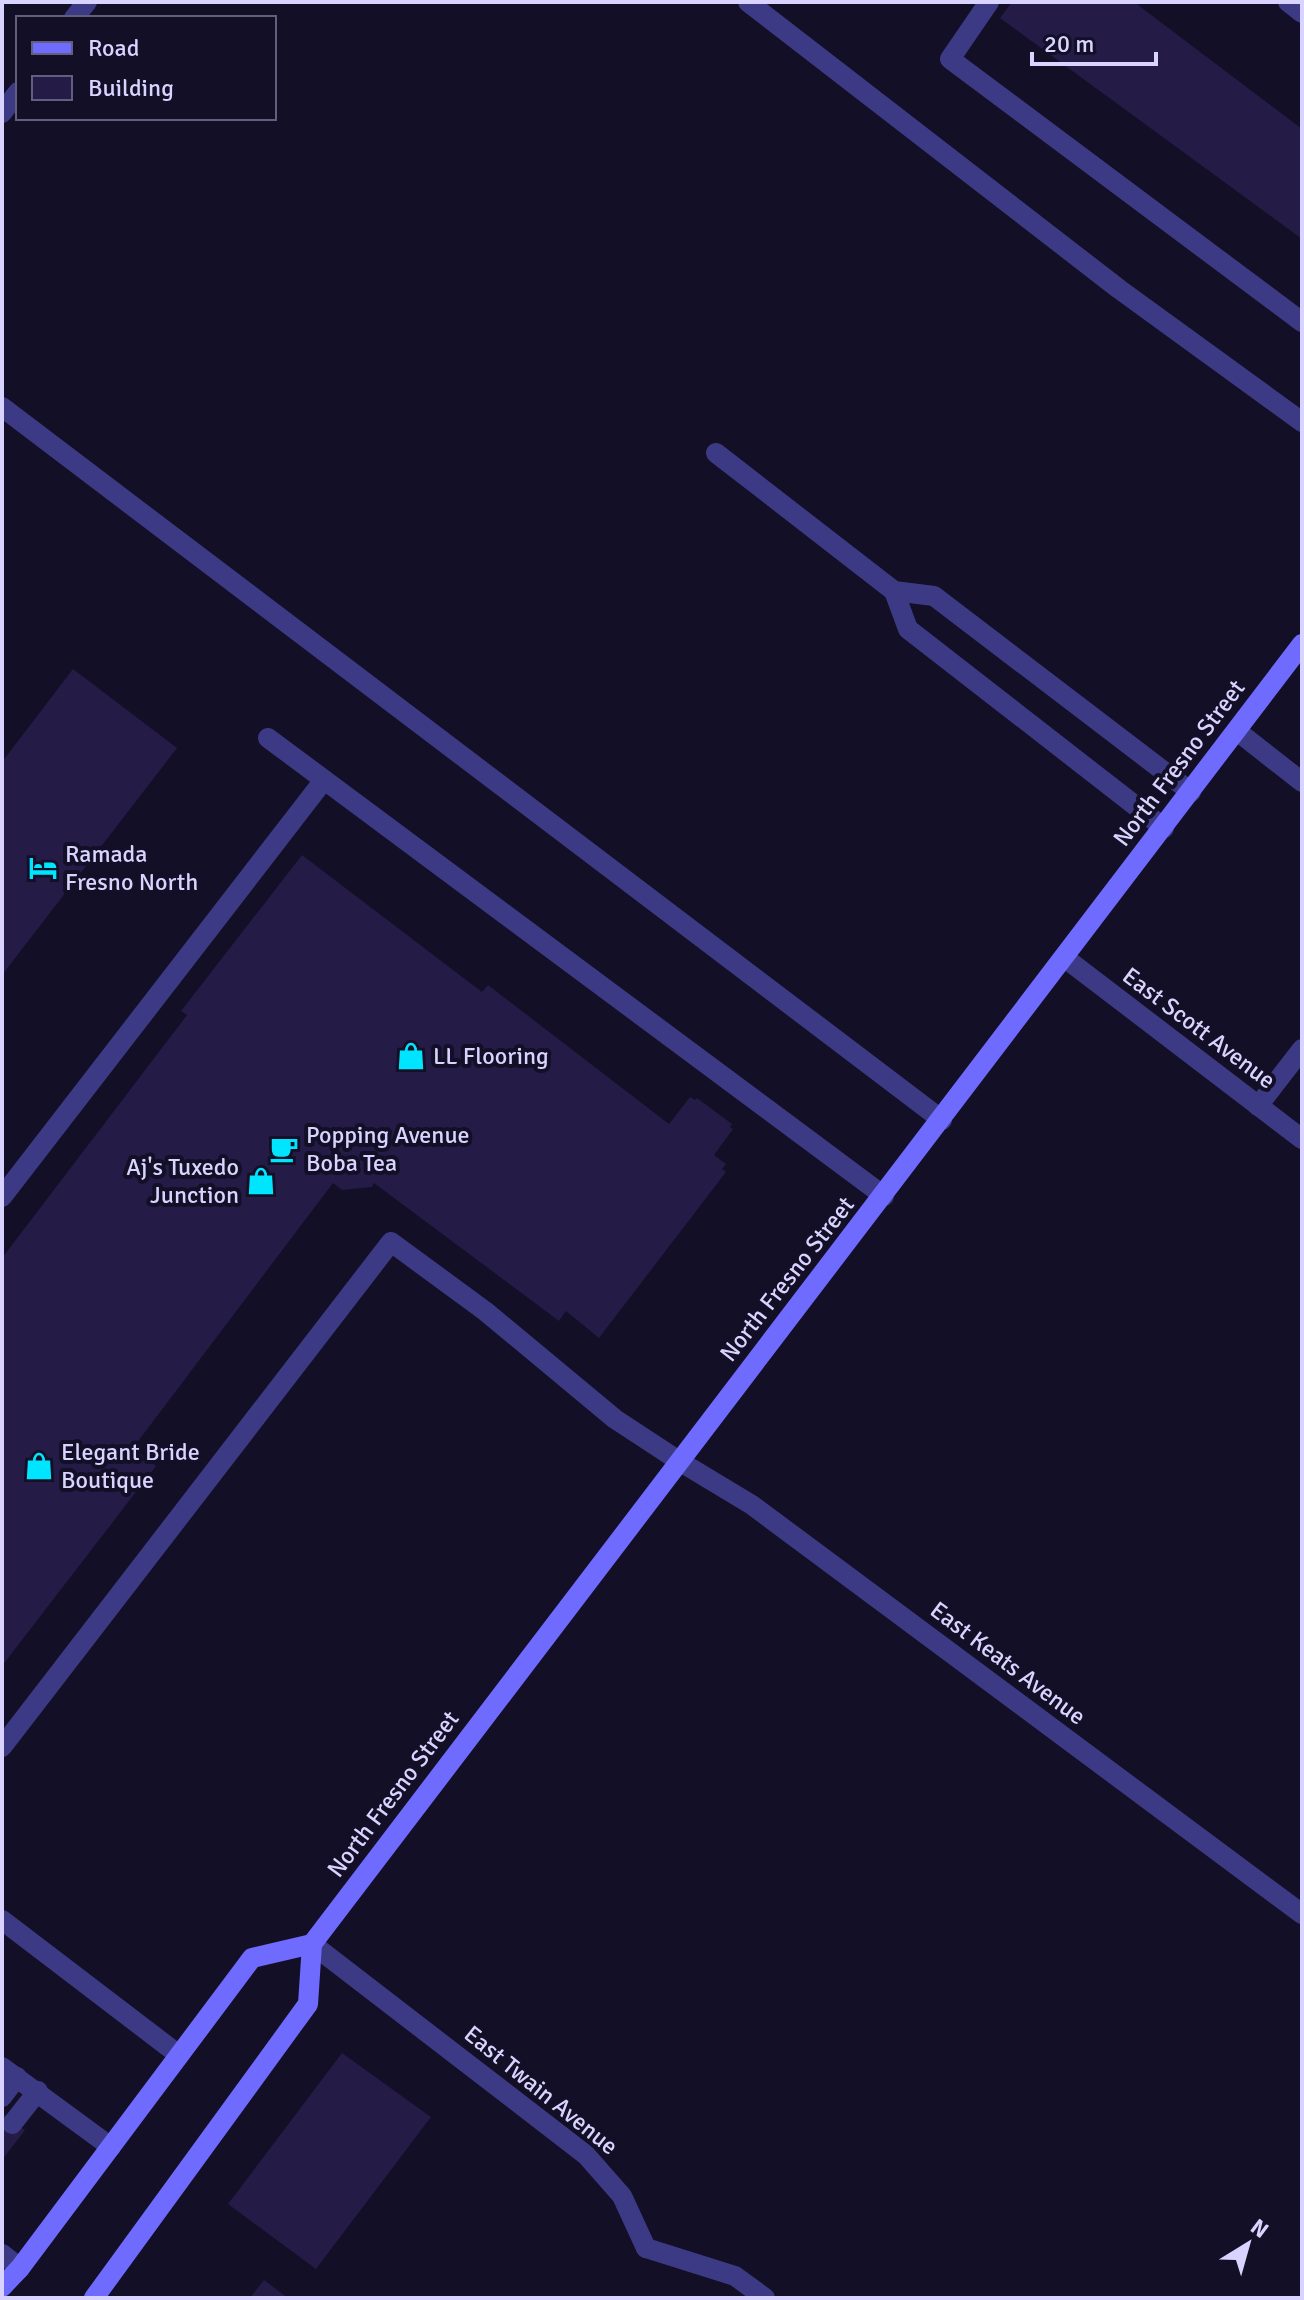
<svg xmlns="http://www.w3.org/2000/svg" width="1304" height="2300" font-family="Signika,sans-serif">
	<rect width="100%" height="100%" fill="#130f26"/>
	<g fill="#241b47">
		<path d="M 1012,2 L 1134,2 L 1302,129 L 1302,239 L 1000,18 Z"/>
		<path d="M 73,669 L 177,748 L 2,975 L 2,762 Z"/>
		<path d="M 302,855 L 482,992 L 488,985 L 669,1124 L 690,1097 L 695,1100 L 697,1098 L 732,1124 L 730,1127 L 733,1129 L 714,1155 L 726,1164 L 722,1169 L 726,1172 L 599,1338 L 566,1311 L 559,1321 L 374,1183 L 372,1187 L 342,1190 L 333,1183 L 133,1448 L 156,1466 L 2,1666 L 2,1258 L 187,1015 L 181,1011 Z"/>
		<path d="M 342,2053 L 431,2117 L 316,2269 L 228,2204 Z"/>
		<path d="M 2,2113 L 25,2130 L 2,2160 Z"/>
		<path d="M 264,2280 L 288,2298 L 250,2298 Z"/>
	</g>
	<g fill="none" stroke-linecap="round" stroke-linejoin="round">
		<g stroke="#3d3a85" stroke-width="20">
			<path d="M 748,2 L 1119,289 L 1302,422"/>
			<path d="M 989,2 L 950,59 L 1302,322"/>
			<path d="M 1288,2 L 1302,13"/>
			<path d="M 74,18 L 87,2"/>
			<path d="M 2,113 L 18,92"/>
			<path d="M 2,407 L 942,1120"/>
			<path d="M 716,453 L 894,591 L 934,596 L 1191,792"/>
			<path d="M 894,591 L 908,629 L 1164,828"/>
			<path d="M 1237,731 L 1302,782"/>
			<path d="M 268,738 L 884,1196"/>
			<path d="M 1258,1106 L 1302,1049"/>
			<path d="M 2,1197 L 324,780"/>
			<path d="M 2,1747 L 391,1242 L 485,1311 L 615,1419 L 679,1461"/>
			<path d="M 2,1920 L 179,2055"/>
			<path d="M 2,2067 L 111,2147"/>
			<path d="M 2,2097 L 17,2077"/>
			<path d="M 12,2124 L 38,2091"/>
			<path d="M 646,2248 L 735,2276 L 765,2298"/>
			<path d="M 2,2254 L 20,2268"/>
		</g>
		<g stroke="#3d3a85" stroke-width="20">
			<path d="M 1065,958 L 1302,1139"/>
			<path d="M 679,1461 L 752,1505 L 1302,1914"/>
			<path d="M 312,1944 L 586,2155 L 622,2196 L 646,2248"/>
		</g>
		<g stroke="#6f6bff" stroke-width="20">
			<path d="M 2,2287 L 20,2268 L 252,1958 L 312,1944"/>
			<path d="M 94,2298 L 308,2004 L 312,1944 L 1302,644"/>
		</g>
	</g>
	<defs>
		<symbol id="hotel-bare" viewBox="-9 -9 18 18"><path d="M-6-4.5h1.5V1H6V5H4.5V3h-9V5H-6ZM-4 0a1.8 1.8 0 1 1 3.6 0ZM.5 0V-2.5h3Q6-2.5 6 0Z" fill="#00e5ff" stroke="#130f26" stroke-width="2.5" paint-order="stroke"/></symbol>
		<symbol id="shop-bare" viewBox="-9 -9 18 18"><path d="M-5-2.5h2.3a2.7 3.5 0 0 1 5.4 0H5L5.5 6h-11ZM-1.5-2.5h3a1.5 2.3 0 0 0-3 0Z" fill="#00e5ff" stroke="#130f26" stroke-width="2.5" paint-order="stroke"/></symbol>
		<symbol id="cafe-bare" viewBox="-9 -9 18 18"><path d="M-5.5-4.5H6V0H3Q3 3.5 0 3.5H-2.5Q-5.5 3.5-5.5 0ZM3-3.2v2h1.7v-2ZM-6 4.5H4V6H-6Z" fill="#00e5ff" stroke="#130f26" stroke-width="2.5" paint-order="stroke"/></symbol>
	</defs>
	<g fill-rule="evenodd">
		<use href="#hotel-bare" x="23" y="848" width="40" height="40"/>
		<use href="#shop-bare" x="391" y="1036" width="40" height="40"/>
		<use href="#cafe-bare" x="264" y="1129" width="40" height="40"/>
		<use href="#shop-bare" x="241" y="1161" width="40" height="40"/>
		<use href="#shop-bare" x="19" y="1446" width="40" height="40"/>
	</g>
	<g text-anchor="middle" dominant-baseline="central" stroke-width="8" stroke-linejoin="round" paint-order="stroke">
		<g font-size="24" fill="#d9d4ff" stroke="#130f26">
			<text transform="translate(1179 763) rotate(-53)">North Fresno Street</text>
			<text transform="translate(1199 1028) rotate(37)">East Scott Avenue</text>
			<text transform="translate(787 1279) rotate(-52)">North Fresno Street</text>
			<text transform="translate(1008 1663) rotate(37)">East Keats Avenue</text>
			<text transform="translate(393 1794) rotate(-53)">North Fresno Street</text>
			<text transform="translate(541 2090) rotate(39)">East Twain Avenue</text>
		</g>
		<g font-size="24" fill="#d9d4ff" stroke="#130f26" text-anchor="start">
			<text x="65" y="854">Ramada<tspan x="65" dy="28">Fresno North</tspan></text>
			<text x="433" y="1056">LL Flooring</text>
			<text x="306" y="1135">Popping Avenue<tspan x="306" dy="28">Boba Tea</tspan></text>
			<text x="239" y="1167" text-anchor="end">Aj's Tuxedo<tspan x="239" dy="28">Junction</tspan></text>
			<text x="61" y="1452">Elegant Bride<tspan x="61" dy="28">Boutique</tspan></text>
		</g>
	</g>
	<rect width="1304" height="2300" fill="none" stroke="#d9d4ff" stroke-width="8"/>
	<rect x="16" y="16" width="260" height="104" fill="#130f26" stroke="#625e7d" stroke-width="2"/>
	<rect x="32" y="42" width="40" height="12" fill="#6f6bff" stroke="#625e7d" stroke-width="2"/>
	<text x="88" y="56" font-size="24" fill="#d9d4ff">Road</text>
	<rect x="32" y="76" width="40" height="24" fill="#241b47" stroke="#625e7d" stroke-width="2"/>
	<text x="88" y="96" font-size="24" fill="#d9d4ff">Building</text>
	<g transform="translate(1248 2244) rotate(37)" stroke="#130f26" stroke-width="6" paint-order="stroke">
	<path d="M0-6L14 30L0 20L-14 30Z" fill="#d9d4ff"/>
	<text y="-12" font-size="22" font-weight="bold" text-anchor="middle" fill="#d9d4ff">N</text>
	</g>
	<path d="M1032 52v12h124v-12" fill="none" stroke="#d9d4ff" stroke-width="4"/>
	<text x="1044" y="52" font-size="24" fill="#d9d4ff" stroke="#130f26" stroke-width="6" paint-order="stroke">20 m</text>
</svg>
